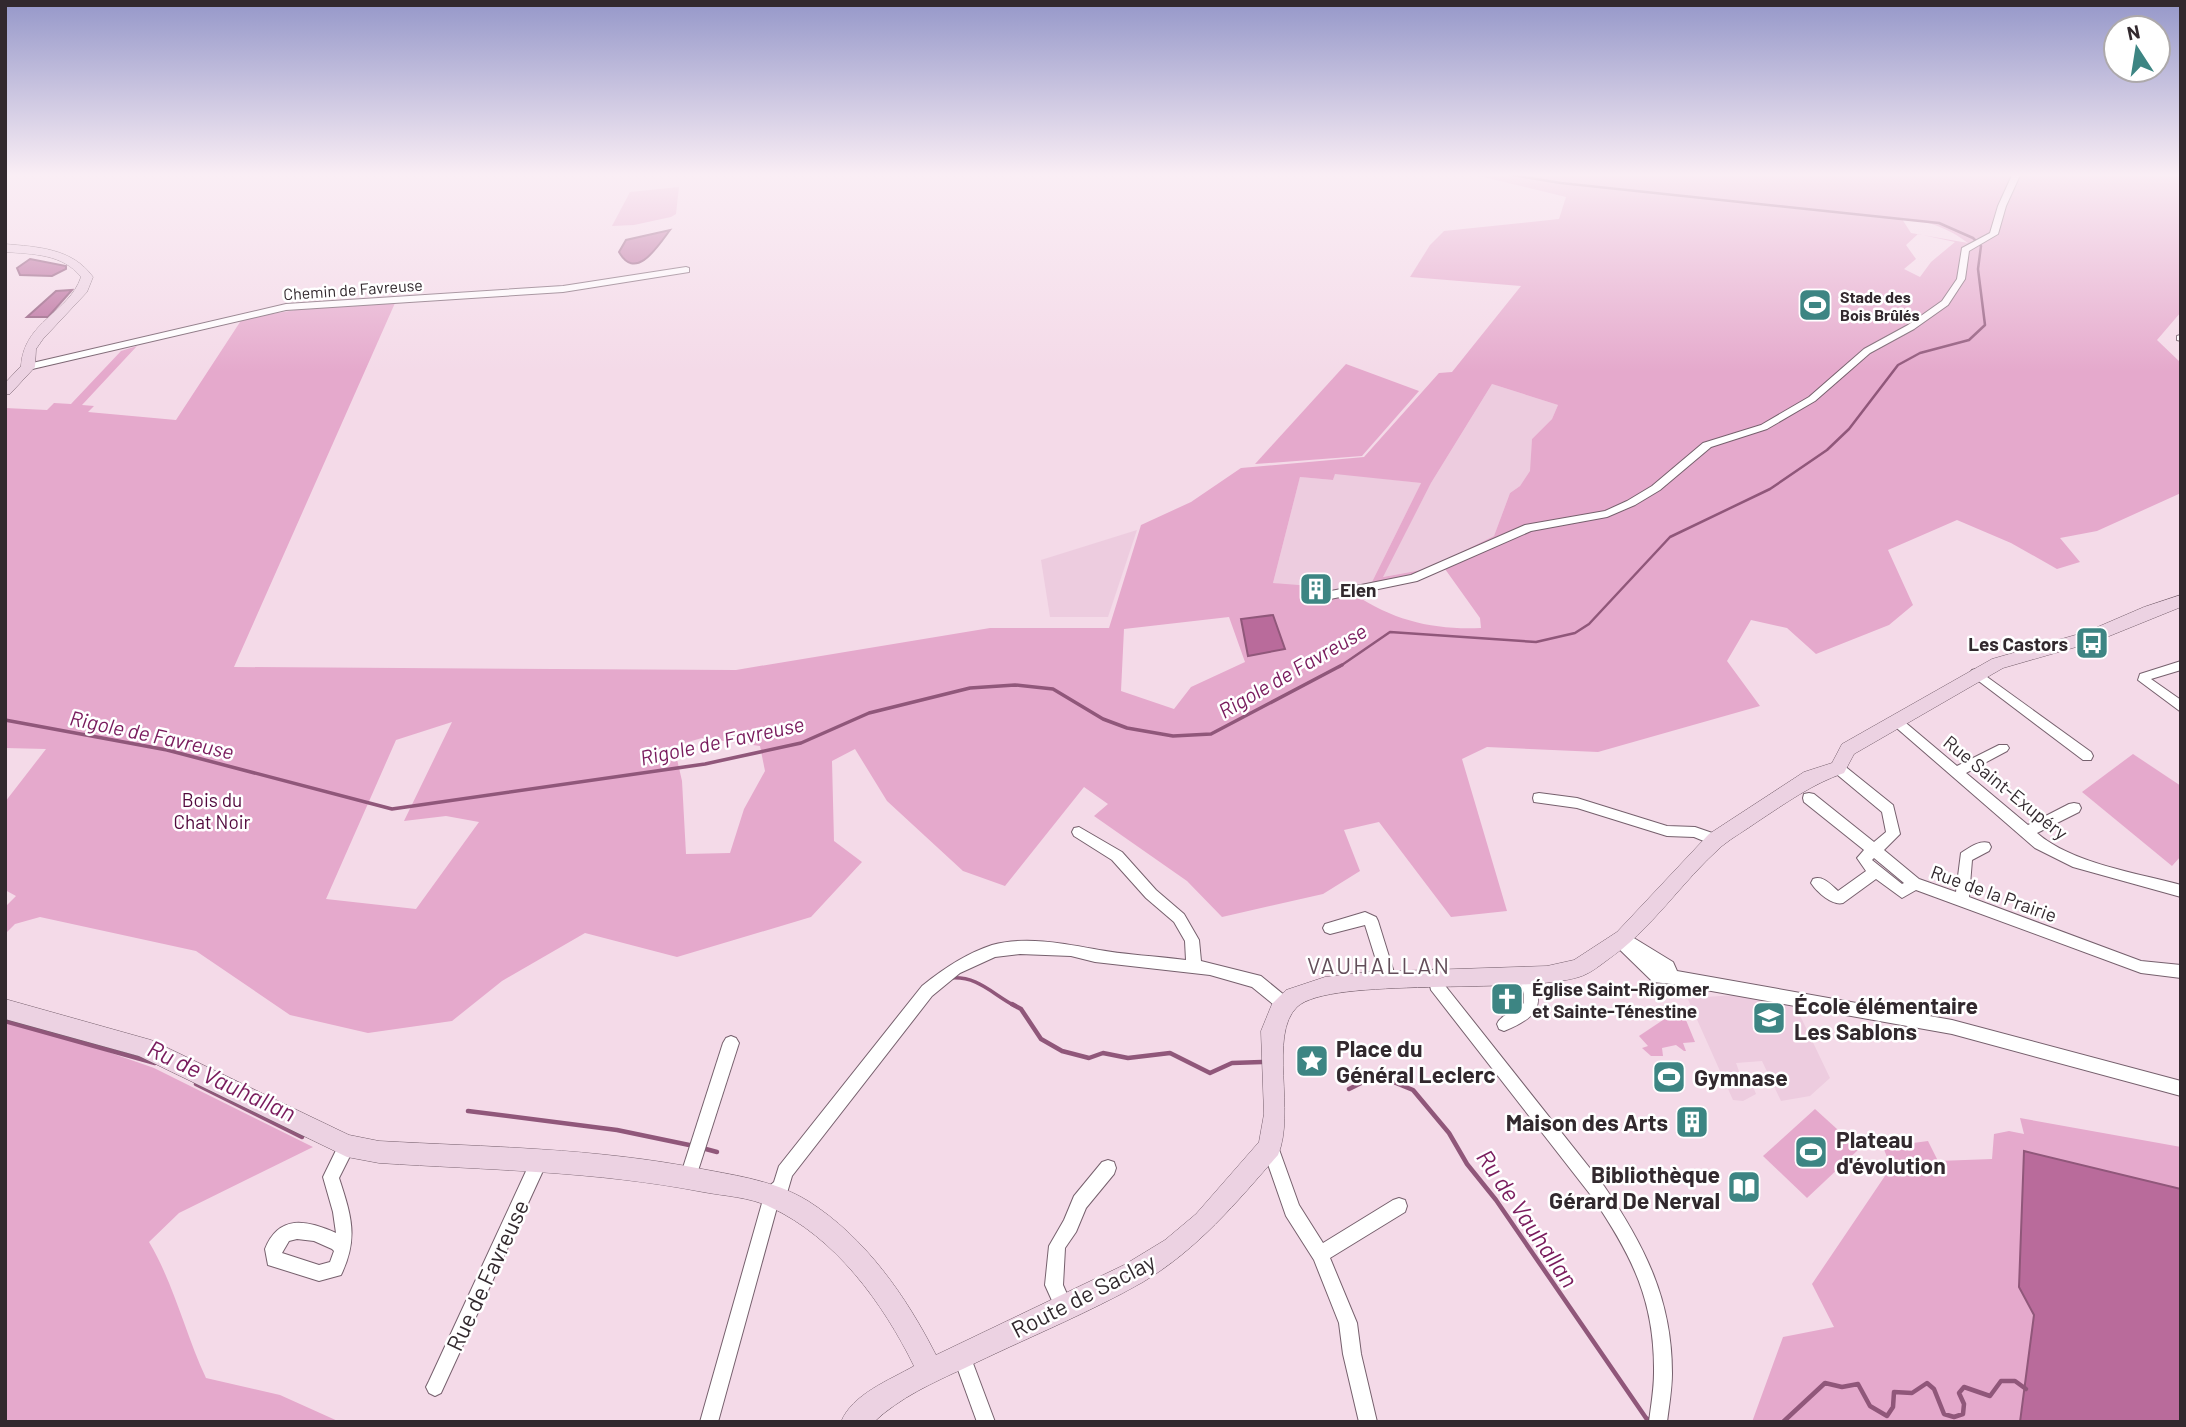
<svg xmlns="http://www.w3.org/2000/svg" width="2186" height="1427" font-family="Barlow,sans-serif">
	<rect width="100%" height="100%" fill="#f4dae8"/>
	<g fill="#edccdf">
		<path d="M 1492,384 L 1558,405 L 1552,419 L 1532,439 L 1531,471 L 1520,486 L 1510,493 L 1494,536 L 1427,569 L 1382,577 L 1431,483 Z"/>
		<path d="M 1335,473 L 1421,483 L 1372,582 L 1327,592 L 1273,583 L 1300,477 L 1333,480 Z"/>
		<path d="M 1137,530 L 1108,617 L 1050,617 L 1041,560 Z"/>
		<path d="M 1703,994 L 1705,997 L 1736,995 L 1796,1007 L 1830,1078 L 1810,1096 L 1781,1101 L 1762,1061 L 1736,1063 L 1744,1085 L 1752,1084 L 1756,1094 L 1743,1101 L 1733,1100 L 1686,995 Z"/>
	</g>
	<g fill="#e5a9cc" fill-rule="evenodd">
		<path d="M 1467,173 L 2181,173 L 2181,312 L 2157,340 L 2181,363 L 2181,493 L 2097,531 L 2060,538 L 2080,562 L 2057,569 L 2011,543 L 1957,520 L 1888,550 L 1913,605 L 1889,625 L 1816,654 L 1787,628 L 1751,620 L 1727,661 L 1760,706 L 1598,752 L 1487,747 L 1462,759 L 1507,911 L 1451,917 L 1379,822 L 1344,830 L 1360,871 L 1323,894 L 1222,917 L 1187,881 L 1094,816 L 1108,804 L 1084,787 L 1005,886 L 963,871 L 887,801 L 855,749 L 832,761 L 834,841 L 862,862 L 811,917 L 677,957 L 585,933 L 502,981 L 452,1021 L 368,1033 L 290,1015 L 196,951 L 40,917 L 15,924 L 5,934 L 5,907 L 16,896 L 5,890 L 5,802 L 46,749 L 5,748 L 5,408 L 47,410 L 54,403 L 71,404 L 121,351 L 137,346 L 82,405 L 94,406 L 88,412 L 176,420 L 242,319 L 301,309 L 395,303 L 234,667 L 736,670 L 990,628 L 1109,628 L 1141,525 L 1191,502 L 1241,468 L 1364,457 L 1439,373 L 1452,372 L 1521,286 L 1410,277 L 1430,245 L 1444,231 L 1559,219 L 1566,197 ZM 1902,219 C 1925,219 1950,229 1968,243 L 1911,233 ZM 1918,234 L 1955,242 L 1931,262 L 1920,277 L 1904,269 L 1916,259 L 1906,245 ZM 1492,384 L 1558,405 L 1552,419 L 1532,439 L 1530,471 L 1520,486 L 1510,493 L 1494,536 L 1427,569 L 1383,577 L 1431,483 ZM 1335,474 L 1421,483 L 1372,582 L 1327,592 L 1324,587 L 1273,583 L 1300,477 L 1333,480 ZM 1445,569 L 1480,618 L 1481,628 C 1434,630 1394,621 1354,594 ZM 1229,617 L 1245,662 L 1191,687 L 1174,709 L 1121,691 L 1124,629 ZM 452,722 L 404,821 L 446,816 L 479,822 L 416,909 L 326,899 L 396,740 ZM 702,738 L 760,746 L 765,771 L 744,809 L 730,853 L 686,854 L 682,781 L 674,746 Z"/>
		<path d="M 679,187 L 676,214 L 671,217 L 634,225 L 612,226 L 630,192 Z"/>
		<path d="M 1346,364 L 1419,391 L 1362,456 L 1255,464 Z"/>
		<path d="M 2133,754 L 2181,786 L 2181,856 L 2172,866 L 2082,792 Z"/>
		<path d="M 1681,1008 L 1695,1042 L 1683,1043 L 1686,1051 L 1684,1051 L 1676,1045 L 1662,1048 L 1663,1056 L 1651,1056 L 1642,1048 L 1648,1046 L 1639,1036 Z"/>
		<path d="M 5,1016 L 154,1068 L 313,1147 L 179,1213 L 149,1242 C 174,1284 185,1333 206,1378 L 280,1395 L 340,1422 L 5,1422 Z"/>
		<path d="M 1815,1109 L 1859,1149 L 1807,1198 L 1763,1156 Z"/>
		<path d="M 2020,1118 L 2181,1147 L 2181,1422 L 1752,1422 L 1783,1337 L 1834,1327 L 1812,1284 L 1891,1167 L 1883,1147 L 1928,1141 L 1938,1161 L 1992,1159 L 1994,1134 L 2009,1131 L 2024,1134 Z"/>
	</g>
	<g fill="#b96b9b" stroke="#90577a" stroke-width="2">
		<path d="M 670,230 C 658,246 636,282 619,252 L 626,240 Z"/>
		<path d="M 30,259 L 66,266 L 66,269 L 52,276 L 20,275 L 17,268 Z"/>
		<path d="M 72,290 L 48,317 L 27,317 L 56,291 Z"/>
		<path d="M 1273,615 L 1285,649 L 1248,656 L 1241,619 Z"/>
		<path d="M 2024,1151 L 2181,1189 L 2181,1422 L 2020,1422 L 2034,1315 L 2019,1287 Z"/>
	</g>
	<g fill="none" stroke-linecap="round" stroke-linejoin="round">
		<path stroke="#90577a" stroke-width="2.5" d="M 1339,667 L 1390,632 L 1536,642 L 1575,633 L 1589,624 L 1670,537 L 1770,489 L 1827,450 L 1849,429 L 1898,365 L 1920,353 L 1969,340 L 1985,325 L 1978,269 L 1981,246 L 1973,238 L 1939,223 L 1561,183 L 1499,173"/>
		<g stroke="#90577a" stroke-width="3.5">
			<path d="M 5,720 L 167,750 L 392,809 L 705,764 L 801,743 L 869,713 L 970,688 L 1015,685 L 1053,689 L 1103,719 L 1127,728 L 1173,736 L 1211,734 L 1342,665"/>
			<path d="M 951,978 C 978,976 992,994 1015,1006"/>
		</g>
		<g stroke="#90577a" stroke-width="4.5">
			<path d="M 1012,1004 L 1021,1009 L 1041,1039 L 1062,1051 L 1089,1058 L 1103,1053 L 1128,1058 L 1170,1053 L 1210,1073 L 1232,1063 L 1262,1062"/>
			<path d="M 5,1021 L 155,1063"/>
			<path d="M 196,1084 L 302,1137"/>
			<path d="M 1349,1089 L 1369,1079 L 1391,1081 L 1413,1090 L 1449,1133 L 1467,1164 L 1496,1200 L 1646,1418 L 1653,1422"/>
			<path d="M 468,1111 L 617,1130 L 694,1146"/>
			<path d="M 702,1148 L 717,1152"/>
			<path d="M 1783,1422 L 1825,1383 L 1842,1387 L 1858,1384 L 1870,1406 L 1887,1416 L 1893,1407 L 1894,1392 L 1912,1393 L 1927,1383 L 1934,1389 L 1944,1414 L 1954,1417 L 1963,1414 L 1964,1404 L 1959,1393 L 1964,1387 L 1990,1396 L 2001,1381 L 2015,1381 L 2026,1389"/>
		</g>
		<defs>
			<g id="street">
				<path d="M 2013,173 L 2021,173 L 2006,206 L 1998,234 L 1969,251 L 1965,279 L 1948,305 L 1914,329 L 1870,353 L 1815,401 L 1767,429 L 1711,447 L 1660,490 L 1635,505 L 1607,517 L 1531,531 L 1417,581 L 1311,603 L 1307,602 L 1305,599 L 1311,595 L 1411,575 L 1525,525 L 1605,511 L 1627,501 L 1652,486 L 1703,443 L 1761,425 L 1809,397 L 1864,349 L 1908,325 L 1942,301 L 1957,279 L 1962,248 L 1990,233 L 1998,206 Z"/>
				<path d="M 686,267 L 689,268 L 689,272 L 563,292 L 286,310 L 28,370 L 23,367 L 28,364 L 286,304 L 563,286 Z"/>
				<path d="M 2180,335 L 2181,341 L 2177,340 L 2177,336 Z"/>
				<path d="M 2181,661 L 2181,670 L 2151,679 L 2181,700 L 2181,712 L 2138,680 L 2140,674 Z"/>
				<path d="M 1976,669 L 2091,752 L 2093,756 L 2091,760 L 2083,760 L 1972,676 L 1970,673 L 1972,670 Z"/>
				<path d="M 1896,716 L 1900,718 L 1957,766 L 1999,745 L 2007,745 L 2009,748 L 2007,751 L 1966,773 L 2028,825 L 2069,804 L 2074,803 L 2079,804 L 2081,808 L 2079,812 L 2037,833 C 2071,863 2137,873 2181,885 L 2181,897 L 2073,867 L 2035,848 L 1892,724 L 1890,721 L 1892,718 Z"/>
				<path d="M 1838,763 L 1842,764 L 1893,805 L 1900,834 L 1884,850 L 1919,879 L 1956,892 L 1961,853 C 1969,848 1979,840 1989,843 L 1991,847 L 1989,851 L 1972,860 L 1969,897 L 2141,961 L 2181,965 L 2181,978 L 2141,973 L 1916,890 L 1902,898 L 1876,879 L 1843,903 C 1832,906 1817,892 1811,883 L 1813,879 C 1823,875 1831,885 1838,891 L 1866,871 L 1857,858 L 1864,850 L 1804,802 L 1803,798 L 1804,794 L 1809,793 L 1814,794 L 1874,842 L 1886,832 L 1882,812 L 1834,772 L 1832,768 L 1834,764 ZM 1874,858 L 1904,883 L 1902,884 L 1872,860 Z"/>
				<path d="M 1539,793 L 1577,798 L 1667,826 L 1695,827 L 1721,836 L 1723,840 L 1721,844 L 1716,846 L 1694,837 L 1667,836 L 1577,808 L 1534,802 L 1533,798 L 1534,794 Z"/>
				<path d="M 1079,827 L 1122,852 L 1156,890 L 1184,914 L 1199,940 L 1201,961 L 1261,976 L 1289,999 L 1291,1004 L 1289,1009 L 1284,1011 L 1279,1009 L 1252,987 L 1210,975 L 1095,962 L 1071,956 L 1020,954 L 995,957 L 960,973 L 932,996 L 792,1176 L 787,1193 L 779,1200 L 718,1422 L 700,1422 L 766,1189 L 774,1182 L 779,1166 L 922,986 C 943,969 965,954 992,945 C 1024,936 1062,943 1094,949 C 1124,955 1156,956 1186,960 L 1185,941 L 1174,922 L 1146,898 L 1112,860 L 1074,836 L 1072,832 L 1074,828 Z"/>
				<path d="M 1365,912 L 1376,917 L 1378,921 L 1396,979 L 1394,984 L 1389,986 L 1384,984 L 1382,979 L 1365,925 L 1330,934 L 1325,932 L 1323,928 L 1325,924 Z"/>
				<path d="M 1624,932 L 1673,962 L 1677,971 L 1952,1020 L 2181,1081 L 2181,1096 L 1952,1034 L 1672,984 L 1653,982 L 1615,945 L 1613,941 L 1615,937 Z"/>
				<path d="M 1525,968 L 1530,970 C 1546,1005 1539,1017 1504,1031 L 1499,1029 L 1497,1024 C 1501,1014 1516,1012 1524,1003 L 1524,994 L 1518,975 L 1520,970 Z"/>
				<path d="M 1435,969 L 1440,971 L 1443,983 L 1604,1186 C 1645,1246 1672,1300 1672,1373 C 1672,1389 1669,1406 1667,1422 L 1649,1422 C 1651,1406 1654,1389 1654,1373 C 1655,1301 1632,1256 1593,1198 L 1431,990 L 1428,976 L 1430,971 Z"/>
				<path d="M 731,1036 L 736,1038 L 739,1043 L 696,1177 L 694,1183 L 688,1185 L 682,1183 L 680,1177 L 723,1043 L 726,1038 Z"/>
				<path d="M 347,1138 L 353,1140 L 355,1146 L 339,1178 C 351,1215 359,1238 341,1275 L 319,1281 L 268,1265 L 265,1249 C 279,1214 307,1220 336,1233 L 333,1212 L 323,1177 L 341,1140 ZM 297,1239 L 314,1241 L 332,1249 L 334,1251 L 330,1262 L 319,1265 L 282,1253 L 289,1241 Z"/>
				<path d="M 1270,1139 L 1276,1141 L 1299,1205 L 1323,1243 L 1393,1200 L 1399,1198 L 1405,1200 L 1407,1206 L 1405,1212 L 1330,1258 L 1357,1323 L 1361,1354 L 1377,1422 L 1359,1422 L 1343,1354 L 1339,1323 L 1314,1260 L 1286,1216 L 1262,1147 L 1264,1141 Z"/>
				<path d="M 539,1154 L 545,1156 L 547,1162 L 441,1393 L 435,1396 L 429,1393 L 426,1387 L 429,1381 L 533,1156 Z"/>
				<path d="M 1108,1160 L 1114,1162 L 1116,1168 L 1114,1174 L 1086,1208 L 1076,1232 L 1065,1248 L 1063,1285 L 1073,1308 L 1070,1314 L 1064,1317 L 1058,1314 L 1045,1285 L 1049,1246 L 1064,1220 L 1074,1196 L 1102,1162 Z"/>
				<path d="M 962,1347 L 968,1350 L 995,1422 L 977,1422 L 953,1356 L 956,1350 Z"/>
			</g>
			<g id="secondary">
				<path d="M 5,244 C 38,247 72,248 93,277 L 87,292 L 43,339 L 36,349 L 35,367 L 10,394 L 5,395 L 5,383 L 21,366 C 24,321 69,313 81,277 C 63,254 33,254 5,252 Z"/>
				<path d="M 2181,595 L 2181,607 L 2097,641 L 2003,668 L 1854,754 L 1844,773 C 1812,784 1786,803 1757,822 C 1746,830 1733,837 1722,846 C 1681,882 1652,930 1606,961 C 1598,967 1589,974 1579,977 C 1521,995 1330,976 1297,1007 C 1268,1035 1296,1113 1278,1155 C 1236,1203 1198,1249 1143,1282 C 1089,1313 1022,1340 965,1368 C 934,1382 899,1398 874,1422 L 841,1422 C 852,1394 890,1380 914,1366 C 883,1303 835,1237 770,1207 C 750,1197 724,1196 703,1192 C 596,1171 487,1170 379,1163 L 347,1157 L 139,1056 L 5,1019 L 5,999 L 151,1040 L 349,1135 L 379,1141 C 487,1147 596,1148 702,1169 C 739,1176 775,1181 808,1201 C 865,1237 906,1296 936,1355 L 1124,1265 L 1165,1240 L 1196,1214 L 1259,1142 L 1264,1114 L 1261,1031 L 1272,1004 L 1286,990 L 1325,977 L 1366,972 L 1547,966 L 1574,960 L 1617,932 L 1709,834 L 1804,772 L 1832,763 L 1842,744 L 1992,659 L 2086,632 L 2144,607 Z"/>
			</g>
		</defs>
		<use href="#street" stroke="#76606d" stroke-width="2"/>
		<use href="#secondary" stroke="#76606d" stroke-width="1"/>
		<use href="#street" fill="#fff" fill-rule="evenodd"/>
		<use href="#secondary" fill="#ecd2e2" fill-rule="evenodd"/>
	</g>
	<linearGradient id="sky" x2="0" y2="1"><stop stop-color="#9597c9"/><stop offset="0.47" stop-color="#faeef5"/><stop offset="1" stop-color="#faeef5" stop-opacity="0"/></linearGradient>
	<rect width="2186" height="372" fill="url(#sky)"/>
	<defs>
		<symbol id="stadium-square" viewBox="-11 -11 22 22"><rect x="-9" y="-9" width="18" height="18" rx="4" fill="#3d8583" stroke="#fff"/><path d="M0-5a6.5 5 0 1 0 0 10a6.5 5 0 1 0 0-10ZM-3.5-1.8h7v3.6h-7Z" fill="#fff"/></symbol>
		<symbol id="building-square" viewBox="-11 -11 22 22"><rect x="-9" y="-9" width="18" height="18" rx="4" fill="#3d8583" stroke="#fff"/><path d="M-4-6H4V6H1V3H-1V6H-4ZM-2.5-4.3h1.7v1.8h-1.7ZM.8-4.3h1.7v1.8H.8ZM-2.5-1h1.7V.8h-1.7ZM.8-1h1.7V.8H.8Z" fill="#fff"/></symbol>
		<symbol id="bus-square" viewBox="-11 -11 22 22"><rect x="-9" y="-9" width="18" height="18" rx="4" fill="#3d8583" stroke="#fff"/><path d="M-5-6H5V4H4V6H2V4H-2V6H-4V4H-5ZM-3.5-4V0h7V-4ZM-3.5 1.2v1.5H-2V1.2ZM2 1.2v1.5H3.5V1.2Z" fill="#fff"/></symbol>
		<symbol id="church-square" viewBox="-11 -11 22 22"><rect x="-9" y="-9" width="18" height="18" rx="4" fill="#3d8583" stroke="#fff"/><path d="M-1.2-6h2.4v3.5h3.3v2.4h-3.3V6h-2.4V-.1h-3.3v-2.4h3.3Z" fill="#fff"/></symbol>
		<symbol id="school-square" viewBox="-11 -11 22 22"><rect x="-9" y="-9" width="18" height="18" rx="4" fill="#3d8583" stroke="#fff"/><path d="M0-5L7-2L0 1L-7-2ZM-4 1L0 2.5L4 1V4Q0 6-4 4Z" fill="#fff"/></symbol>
		<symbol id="sight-square" viewBox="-11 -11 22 22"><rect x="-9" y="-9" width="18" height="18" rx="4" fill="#3d8583" stroke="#fff"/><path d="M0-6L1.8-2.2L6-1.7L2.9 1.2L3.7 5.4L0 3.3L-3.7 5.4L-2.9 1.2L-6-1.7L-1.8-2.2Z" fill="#fff"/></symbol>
		<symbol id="library-square" viewBox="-11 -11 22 22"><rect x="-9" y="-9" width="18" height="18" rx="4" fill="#3d8583" stroke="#fff"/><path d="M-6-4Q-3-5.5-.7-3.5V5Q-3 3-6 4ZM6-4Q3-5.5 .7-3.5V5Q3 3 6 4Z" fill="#fff"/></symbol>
	</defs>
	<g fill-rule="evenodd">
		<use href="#stadium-square" x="1796" y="286" width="38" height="38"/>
		<use href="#building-square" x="1297" y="570" width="38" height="38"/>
		<use href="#bus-square" x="2073" y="624" width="38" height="38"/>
		<use href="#church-square" x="1488" y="980" width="38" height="38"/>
		<use href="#school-square" x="1750" y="999" width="38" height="38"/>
		<use href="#sight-square" x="1293" y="1042" width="38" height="38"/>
		<use href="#stadium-square" x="1650" y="1058" width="38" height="38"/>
		<use href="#building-square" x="1673" y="1103" width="38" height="38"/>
		<use href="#stadium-square" x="1792" y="1133" width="38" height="38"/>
		<use href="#library-square" x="1725" y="1168" width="38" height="38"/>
	</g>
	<g text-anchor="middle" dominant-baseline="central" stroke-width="5" stroke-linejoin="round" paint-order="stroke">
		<g font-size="16" fill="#32292e" stroke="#fff">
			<text transform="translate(353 289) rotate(-4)">Chemin de Favreuse</text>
		</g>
		<g font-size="16" font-weight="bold" fill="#32292e" stroke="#fff" text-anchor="start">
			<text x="1840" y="296">Stade des<tspan x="1840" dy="18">Bois Brûlés</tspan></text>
		</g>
		<g font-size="19" font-weight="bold" fill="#32292e" stroke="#fff" text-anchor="start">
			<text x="1340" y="589">Elen</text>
			<text x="2068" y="643" text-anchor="end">Les Castors</text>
			<text x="1532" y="988">Église Saint-Rigomer<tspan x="1532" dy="22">et Sainte-Ténestine</tspan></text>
		</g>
		<g font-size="19" fill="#32292e" stroke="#fff">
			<text transform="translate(2006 787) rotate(39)">Rue Saint-Exupéry</text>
			<text transform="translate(1994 893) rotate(20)">Rue de la Prairie</text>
		</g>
		<g font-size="19" fill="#52093d" stroke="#fff">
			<text x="212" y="799">Bois du<tspan x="212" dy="22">Chat Noir</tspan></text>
		</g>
		<g font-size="21" font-style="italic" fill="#791b5d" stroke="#fff">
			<text transform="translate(1292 670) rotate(-30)">Rigole de Favreuse</text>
			<text transform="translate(152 734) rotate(12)">Rigole de Favreuse</text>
			<text transform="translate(722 740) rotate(-12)">Rigole de Favreuse</text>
		</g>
		<g font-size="23" letter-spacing="2" fill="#634e5a" stroke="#fff">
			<text x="1379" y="965">VAUHALLAN</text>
		</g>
		<g font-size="23" font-weight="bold" fill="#32292e" stroke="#fff" text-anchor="start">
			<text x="1794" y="1005">École élémentaire<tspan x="1794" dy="26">Les Sablons</tspan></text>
			<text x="1336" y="1048">Place du<tspan x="1336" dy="26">Général Leclerc</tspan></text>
			<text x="1694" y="1077">Gymnase</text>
			<text x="1668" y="1122" text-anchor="end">Maison des Arts</text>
			<text x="1836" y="1139">Plateau<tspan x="1836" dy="26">d'évolution</tspan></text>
			<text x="1720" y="1174" text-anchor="end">Bibliothèque<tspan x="1720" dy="26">Gérard De Nerval</tspan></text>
		</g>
		<g font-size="23" fill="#32292e" stroke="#fff">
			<text transform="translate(487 1275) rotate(-65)">Rue de Favreuse</text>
			<text transform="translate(1083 1295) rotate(-27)">Route de Saclay</text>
		</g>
		<g font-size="24" font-style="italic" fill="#791b5d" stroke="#fff">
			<text transform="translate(222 1080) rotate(25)">Ru de Vauhallan</text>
			<text transform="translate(1528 1218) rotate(56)">Ru de Vauhallan</text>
		</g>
	</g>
	<rect width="2186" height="1427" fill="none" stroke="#32292e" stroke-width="14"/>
	<g transform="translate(2137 49) rotate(348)"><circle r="33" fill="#ffffff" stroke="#ada9ab" stroke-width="2"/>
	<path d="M0-5L12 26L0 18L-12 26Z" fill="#3d8583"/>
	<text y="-10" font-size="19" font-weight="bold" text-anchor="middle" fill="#32292e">N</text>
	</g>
</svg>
